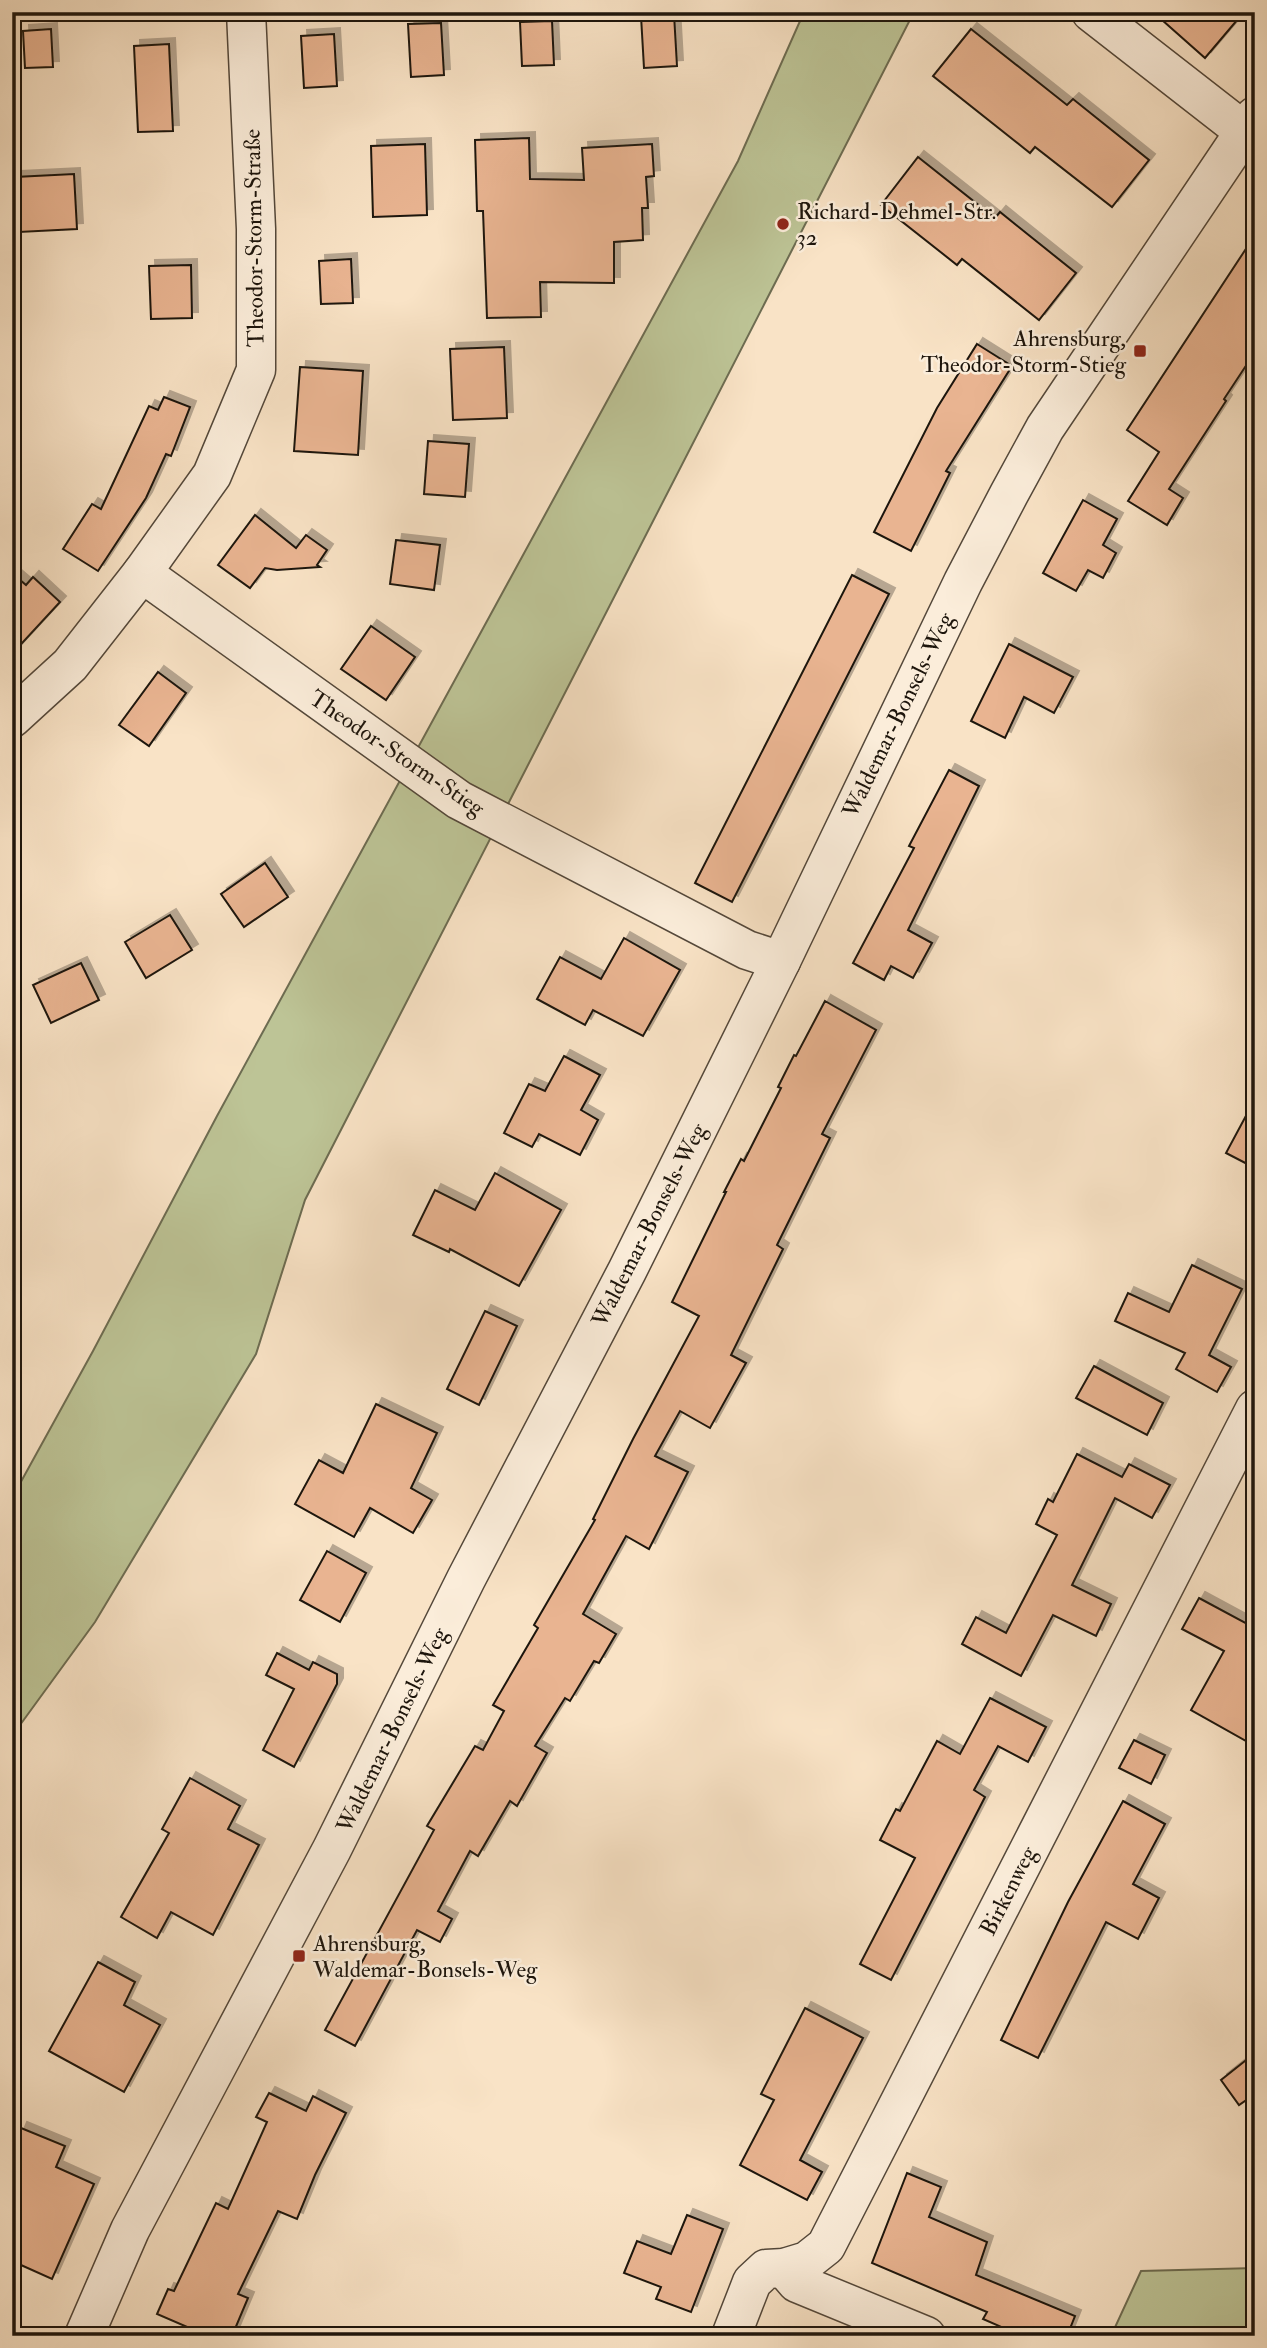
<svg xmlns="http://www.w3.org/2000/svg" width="1267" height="2348" font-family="'IM FELL Double Pica',serif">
	<defs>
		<filter id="shadow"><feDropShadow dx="6" dy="-6" stdDeviation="0" flood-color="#0004"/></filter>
	</defs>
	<rect width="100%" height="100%" fill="#f9e3c6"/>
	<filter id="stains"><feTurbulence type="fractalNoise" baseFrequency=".00286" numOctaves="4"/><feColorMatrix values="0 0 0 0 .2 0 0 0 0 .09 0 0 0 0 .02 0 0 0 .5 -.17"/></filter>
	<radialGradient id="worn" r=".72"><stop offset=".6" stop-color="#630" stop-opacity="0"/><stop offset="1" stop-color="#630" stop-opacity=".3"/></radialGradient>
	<g fill="#bdc496" stroke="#6d6c51" stroke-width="2">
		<path d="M 804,12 L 914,12 L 305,1200 L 256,1354 L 95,1622 L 12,1736 L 12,1498 L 93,1351 L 217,1116 L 738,161 Z"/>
		<path d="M 1255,2268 L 1255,2336 L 1111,2336 L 1141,2271 Z"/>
	</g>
	<g fill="#e9b491" stroke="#1d150c" stroke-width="2" filter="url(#shadow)">
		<path d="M 1153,12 L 1244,12 L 1205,58 Z"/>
		<path d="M 674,14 L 677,66 L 644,68 L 641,16 Z"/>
		<path d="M 552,21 L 554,65 L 522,66 L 520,22 Z"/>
		<path d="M 441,23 L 444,75 L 411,77 L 408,24 Z"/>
		<path d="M 51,29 L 53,67 L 25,68 L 23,31 Z"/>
		<path d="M 971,29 L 1067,105 L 1073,99 L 1149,160 L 1112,207 L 1035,147 L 1030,153 L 933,76 Z"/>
		<path d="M 334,34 L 337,86 L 304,88 L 301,36 Z"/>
		<path d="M 169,44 L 173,131 L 138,132 L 134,46 Z"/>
		<path d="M 529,138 L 530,179 L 584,180 L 582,148 L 652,144 L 654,176 L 646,177 L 648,208 L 642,208 L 643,240 L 614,242 L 614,283 L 540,282 L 541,317 L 487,318 L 483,211 L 477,211 L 475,140 Z"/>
		<path d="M 425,144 L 427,215 L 373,217 L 371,146 Z"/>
		<path d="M 918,157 L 995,218 L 1000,212 L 1076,273 L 1039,320 L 962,259 L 957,265 L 881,205 Z"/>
		<path d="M 74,174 L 77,229 L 19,232 L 15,177 Z"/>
		<path d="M 1255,235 L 1255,352 L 1224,399 L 1226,401 L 1169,489 L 1183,498 L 1167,525 L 1128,501 L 1159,452 L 1127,430 Z"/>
		<path d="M 351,259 L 353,303 L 321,304 L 319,261 Z"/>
		<path d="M 191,265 L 192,318 L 151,319 L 149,266 Z"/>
		<path d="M 977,344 L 1012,366 L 946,471 L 950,473 L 911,551 L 874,532 L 937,408 Z"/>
		<path d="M 504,347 L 507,418 L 453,420 L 450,349 Z"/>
		<path d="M 300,367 L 363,371 L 358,455 L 294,451 Z"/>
		<path d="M 164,397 L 190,407 L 171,456 L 166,454 L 146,498 L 98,571 L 63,549 L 92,504 L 101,509 L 149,406 L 158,410 Z"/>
		<path d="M 428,441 L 469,444 L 465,497 L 424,494 Z"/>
		<path d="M 1083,500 L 1117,519 L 1103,545 L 1116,553 L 1103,578 L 1088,570 L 1076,591 L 1043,573 Z"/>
		<path d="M 255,515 L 296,548 L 306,535 L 327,550 L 317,565 L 320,567 L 277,570 L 265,568 L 250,588 L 218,565 Z"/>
		<path d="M 396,540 L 440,545 L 434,590 L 390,584 Z"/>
		<path d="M 12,573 L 26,585 L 33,577 L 60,602 L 12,654 Z"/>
		<path d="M 852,575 L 889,594 L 732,902 L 695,883 Z"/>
		<path d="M 371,626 L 415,657 L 386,700 L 341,669 Z"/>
		<path d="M 1009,644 L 1073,677 L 1054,713 L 1024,697 L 1005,738 L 971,721 Z"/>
		<path d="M 158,672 L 186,693 L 149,746 L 119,725 Z"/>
		<path d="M 949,770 L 979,786 L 908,930 L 932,943 L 913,978 L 891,966 L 884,980 L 853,963 L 914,848 L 909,846 Z"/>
		<path d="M 265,863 L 288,897 L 244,927 L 221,894 Z"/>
		<path d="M 170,915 L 192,950 L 146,978 L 125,942 Z"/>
		<path d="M 624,938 L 680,970 L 643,1036 L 593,1010 L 585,1025 L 537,999 L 560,957 L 601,979 Z"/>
		<path d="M 81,963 L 99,1000 L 51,1023 L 33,985 Z"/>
		<path d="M 825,1001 L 876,1030 L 822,1134 L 830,1138 L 777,1245 L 783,1249 L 731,1355 L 746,1363 L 710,1428 L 680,1411 L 655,1456 L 688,1472 L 649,1549 L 626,1536 L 583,1614 L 616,1634 L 599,1663 L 594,1661 L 570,1701 L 565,1698 L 535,1746 L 547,1753 L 517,1806 L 510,1801 L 478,1856 L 470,1851 L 438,1911 L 452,1919 L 440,1942 L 417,1930 L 355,2046 L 325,2030 L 434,1830 L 427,1826 L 475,1746 L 483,1750 L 504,1711 L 493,1705 L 538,1628 L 534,1625 L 595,1520 L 593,1519 L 633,1439 L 699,1316 L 672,1302 L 726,1192 L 724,1192 L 741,1159 L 744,1161 L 781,1088 L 778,1087 L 794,1055 L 796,1056 Z"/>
		<path d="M 564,1056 L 600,1075 L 581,1110 L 598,1120 L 580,1155 L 539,1134 L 532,1147 L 504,1133 L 529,1084 L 545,1091 Z"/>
		<path d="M 1255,1099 L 1255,1168 L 1226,1153 Z"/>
		<path d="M 495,1173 L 561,1210 L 519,1286 L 450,1249 L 449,1252 L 413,1235 L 435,1190 L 475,1210 Z"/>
		<path d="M 1192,1265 L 1242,1289 L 1209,1355 L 1231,1367 L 1217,1392 L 1176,1369 L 1185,1353 L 1115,1321 L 1128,1293 L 1169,1312 Z"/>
		<path d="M 485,1311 L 517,1326 L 479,1405 L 447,1389 Z"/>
		<path d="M 1094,1366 L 1163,1403 L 1147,1435 L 1076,1398 Z"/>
		<path d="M 376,1404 L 437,1433 L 411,1488 L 432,1500 L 413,1533 L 370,1508 L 354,1537 L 295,1504 L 319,1460 L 343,1473 Z"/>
		<path d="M 1077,1454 L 1122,1477 L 1129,1464 L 1170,1485 L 1152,1518 L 1115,1498 L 1072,1585 L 1111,1604 L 1096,1636 L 1053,1615 L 1021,1676 L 962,1644 L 976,1617 L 1006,1633 L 1057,1535 L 1036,1524 L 1048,1499 L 1053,1502 Z"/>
		<path d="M 327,1551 L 366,1573 L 340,1622 L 300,1600 Z"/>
		<path d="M 1199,1598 L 1255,1628 L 1255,1746 L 1191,1710 L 1224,1651 L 1182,1629 Z"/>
		<path d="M 277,1653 L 309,1670 L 313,1662 L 337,1674 L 337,1684 L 294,1767 L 263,1750 L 294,1689 L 266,1675 Z"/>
		<path d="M 990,1698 L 1046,1727 L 1028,1762 L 998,1746 L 974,1790 L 985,1797 L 891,1980 L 860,1964 L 915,1858 L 880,1840 L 896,1809 L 900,1811 L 937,1741 L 960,1754 Z"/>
		<path d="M 1134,1740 L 1165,1755 L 1151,1784 L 1119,1768 Z"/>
		<path d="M 190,1778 L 240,1806 L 228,1829 L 259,1845 L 213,1935 L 171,1912 L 157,1938 L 121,1917 L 169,1833 L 162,1829 Z"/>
		<path d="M 1123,1801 L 1165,1824 L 1133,1884 L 1159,1898 L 1138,1939 L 1106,1922 L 1038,2058 L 1001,2040 L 1068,1902 Z"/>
		<path d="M 98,1962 L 135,1982 L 124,2005 L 160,2025 L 124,2092 L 49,2051 Z"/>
		<path d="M 805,2008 L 863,2038 L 800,2160 L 822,2172 L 807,2200 L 740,2165 L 774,2100 L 761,2094 Z"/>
		<path d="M 1255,2053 L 1255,2094 L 1239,2105 L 1221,2080 Z"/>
		<path d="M 269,2093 L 306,2111 L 313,2096 L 346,2113 L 315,2175 L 297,2219 L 278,2211 L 238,2294 L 248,2298 L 232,2336 L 208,2336 L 157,2314 L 168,2289 L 174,2291 L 216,2203 L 228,2209 L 267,2122 L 256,2117 Z"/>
		<path d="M 21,2128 L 65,2146 L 56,2167 L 94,2184 L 52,2279 L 12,2261 L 12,2150 Z"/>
		<path d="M 907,2173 L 941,2187 L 929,2217 L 987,2242 L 976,2275 L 1075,2316 L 1067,2336 L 1022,2336 L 983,2319 L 987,2312 L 872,2263 Z"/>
		<path d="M 687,2215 L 723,2229 L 691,2312 L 656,2299 L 661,2287 L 624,2273 L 637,2241 L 671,2254 Z"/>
	</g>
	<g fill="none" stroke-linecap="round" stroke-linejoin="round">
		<defs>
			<g id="minor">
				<path d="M 1091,12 L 1245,132"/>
				<path d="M 142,573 L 459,800 L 747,950 L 781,961"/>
				<path d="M 12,718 L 70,665 L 142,573 L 212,475 L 256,370 L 256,229 L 246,12"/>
				<path d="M 784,2268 L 797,2283 L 926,2336"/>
				<path d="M 84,2336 L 130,2230 L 332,1849 L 466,1579 L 627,1271 L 781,961 L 963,582 L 1009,494 L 1045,428 L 1255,116"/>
				<path d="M 731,2336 L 752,2282 L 766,2269 L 784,2268 L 807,2261 L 826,2246 L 1255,1409"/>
			</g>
		</defs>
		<use href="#minor" stroke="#54483a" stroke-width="41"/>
		<use href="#minor" stroke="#fbedda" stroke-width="38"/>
	</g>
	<g fill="#8f2418" stroke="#fbedda" stroke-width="2.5">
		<circle cx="783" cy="224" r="7"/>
		<rect x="1133" y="344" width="14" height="14" rx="3.5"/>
		<rect x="292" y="1949" width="14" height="14" rx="3.5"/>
	</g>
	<g text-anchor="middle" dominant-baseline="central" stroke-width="5" stroke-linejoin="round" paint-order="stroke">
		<g font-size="23" fill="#1d150c" stroke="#fbedda" text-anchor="start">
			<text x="797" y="211">Richard-Dehmel-Str.<tspan x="797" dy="26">32</tspan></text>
			<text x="1126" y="338" text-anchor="end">Ahrensburg,<tspan x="1126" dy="26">Theodor-Storm-Stieg</tspan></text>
			<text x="313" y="1943">Ahrensburg,<tspan x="313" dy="26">Waldemar-Bonsels-Weg</tspan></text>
		</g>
		<g font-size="23" fill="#1d150c" stroke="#fbedda">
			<text transform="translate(254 238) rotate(-91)">Theodor-Storm-Straße</text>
			<text transform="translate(898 715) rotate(-64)">Waldemar-Bonsels-Weg</text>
			<text transform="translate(397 753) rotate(34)">Theodor-Storm-Stieg</text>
			<text transform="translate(649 1225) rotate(-63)">Waldemar-Bonsels-Weg</text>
			<text transform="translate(392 1730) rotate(-64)">Waldemar-Bonsels-Weg</text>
			<text transform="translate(1008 1891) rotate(-63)">Birkenweg</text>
		</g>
	</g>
	<rect width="1267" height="2348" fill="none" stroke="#f9e3c6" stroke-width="42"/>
	<rect x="14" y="14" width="1239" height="2320" fill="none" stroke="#1d150c" stroke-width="3.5"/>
	<rect x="21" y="21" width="1225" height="2306" fill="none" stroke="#1d150c" stroke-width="2"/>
	<rect width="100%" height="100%" filter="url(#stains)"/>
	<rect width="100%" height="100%" fill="url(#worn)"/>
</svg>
